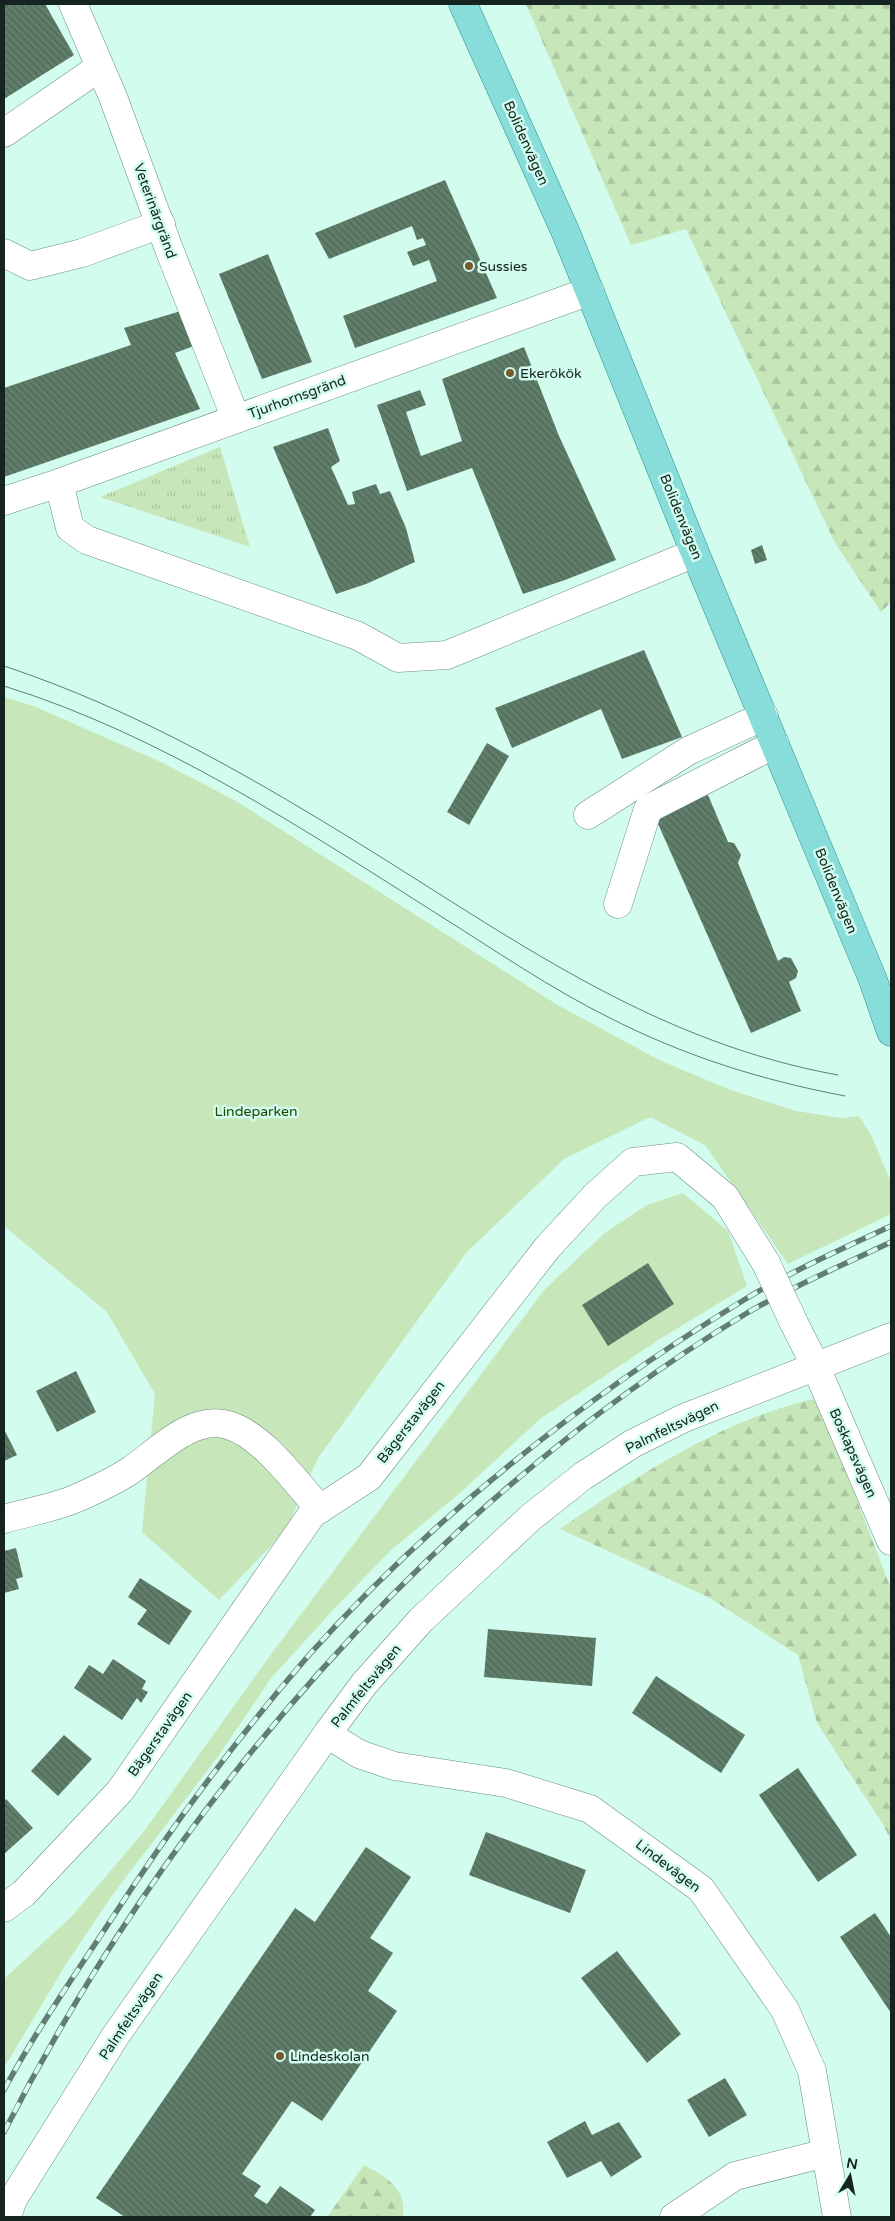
<svg xmlns="http://www.w3.org/2000/svg" width="895" height="2221" font-family="'Varela Round',sans-serif">
	<defs>
		<pattern id="grass-tufts" width="24" height="20" patternUnits="userSpaceOnUse" patternTransform="scale(1.25)"><rect width="24" height="20" fill="#c7e6b9"/><path d="M3 7l-1-3M5 7V3M7 7l1-3M15 17l-1-3M17 17v-4M19 17l1-3" fill="none" stroke="#aac59f"/></pattern>
		<pattern id="forest-firs" width="22" height="20" patternUnits="userSpaceOnUse" patternTransform="scale(1.25)"><rect width="22" height="20" fill="#c7e6b9"/><path d="M5 1l3.5 6h-7zM16 11l3.5 6h-7z" fill="#aac59f"/></pattern>
		<pattern id="building-back-hatch" width="6" height="6" patternUnits="userSpaceOnUse" patternTransform="scale(1.25)"><rect width="6" height="6" fill="#607e6a"/><path d="M-1 5l2 2M0 0l6 6M5-1l2 2" fill="none" stroke="#4e6757"/></pattern>
	</defs>
	<rect width="100%" height="100%" fill="#d2fcee"/>
	<path fill="url(#grass-tufts)" d="M 220,447 L 250,547 L 100,497 Z"/>
	<g fill="url(#forest-firs)">
		<path d="M 526,4 L 891,4 L 891,602 L 881,612 L 835,543 L 686,229 L 631,245 Z"/>
		<path d="M 818,1398 L 891,1589 L 891,1841 L 884,1826 L 817,1723 L 798,1655 L 708,1597 L 560,1529 C 640,1474 723,1419 818,1398 Z"/>
		<path d="M 364,2165 C 386,2177 407,2188 403,2217 L 327,2217 Z"/>
	</g>
	<g fill="#c7e6b9">
		<path d="M 4,697 L 36,707 L 163,763 L 236,801 L 556,1004 L 659,1060 L 728,1089 L 796,1111 L 842,1118 L 859,1116 L 871,1135 L 891,1182 L 891,1214 L 788,1264 L 705,1145 L 650,1117 L 564,1159 L 466,1253 L 318,1458 L 286,1530 L 219,1600 L 142,1532 L 155,1394 L 107,1312 L 4,1226 Z"/>
		<path d="M 683,1193 L 728,1231 L 747,1286 L 660,1339 L 540,1419 L 461,1492 L 390,1551 L 333,1610 L 272,1677 L 219,1755 L 111,1897 L 66,1964 L 4,2068 L 4,1979 L 72,1916 L 142,1834 L 272,1653 L 545,1289 L 606,1232 L 647,1205 Z"/>
	</g>
	<g fill="url(#building-back-hatch)">
		<path d="M 4,4 L 45,4 L 74,55 L 4,99 Z"/>
		<path d="M 445,180 L 497,298 L 355,348 L 343,316 L 437,281 L 429,260 L 413,266 L 407,252 L 426,245 L 423,238 L 417,240 L 412,226 L 329,259 L 315,233 Z"/>
		<path d="M 268,254 L 312,362 L 262,379 L 219,274 Z"/>
		<path d="M 181,311 L 194,346 L 175,353 L 200,409 L 4,477 L 4,388 L 131,345 L 124,328 Z"/>
		<path d="M 524,347 L 559,436 L 616,560 L 565,580 L 523,594 L 472,468 L 407,491 L 377,405 L 420,390 L 426,405 L 406,412 L 421,456 L 462,441 L 442,379 Z"/>
		<path d="M 328,428 L 340,461 L 331,467 L 348,505 L 355,504 L 352,492 L 376,484 L 380,494 L 390,491 L 406,528 L 415,562 L 366,584 L 336,594 L 273,447 Z"/>
		<path d="M 762,545 L 767,560 L 755,564 L 751,550 Z"/>
		<path d="M 644,650 L 682,737 L 622,759 L 601,709 L 512,748 L 495,708 Z"/>
		<path d="M 487,743 L 509,756 L 469,825 L 447,812 Z"/>
		<path d="M 708,795 L 728,842 L 734,843 L 741,855 L 738,863 L 778,961 L 784,957 L 791,958 L 798,971 L 796,978 L 789,982 L 801,1011 L 751,1033 L 655,817 Z"/>
		<path d="M 648,1263 L 674,1304 L 608,1346 L 582,1305 Z"/>
		<path d="M 76,1371 L 96,1412 L 57,1432 L 36,1391 Z"/>
		<path d="M 4,1429 L 17,1455 L 4,1461 Z"/>
		<path d="M 16,1548 L 23,1577 L 16,1579 L 19,1589 L 4,1593 L 4,1551 Z"/>
		<path d="M 140,1578 L 192,1611 L 169,1645 L 137,1624 L 147,1610 L 128,1597 Z"/>
		<path d="M 488,1629 L 596,1638 L 592,1686 L 484,1677 Z"/>
		<path d="M 113,1659 L 146,1681 L 142,1689 L 148,1692 L 141,1703 L 137,1698 L 122,1720 L 74,1688 L 89,1665 L 103,1674 Z"/>
		<path d="M 656,1676 L 745,1735 L 721,1773 L 632,1713 Z"/>
		<path d="M 64,1735 L 92,1759 L 58,1796 L 31,1771 Z"/>
		<path d="M 798,1768 L 857,1855 L 818,1882 L 759,1795 Z"/>
		<path d="M 6,1799 L 33,1828 L 4,1854 L 4,1802 Z"/>
		<path d="M 486,1832 L 586,1870 L 570,1913 L 469,1875 Z"/>
		<path d="M 366,1847 L 411,1877 L 370,1938 L 393,1953 L 368,1991 L 397,2011 L 322,2121 L 292,2101 L 242,2174 L 261,2186 L 254,2196 L 267,2204 L 280,2186 L 315,2210 L 310,2217 L 125,2217 L 96,2198 L 295,1908 L 315,1922 Z"/>
		<path d="M 875,1913 L 891,1937 L 891,2013 L 840,1937 Z"/>
		<path d="M 617,1951 L 681,2034 L 647,2063 L 581,1978 Z"/>
		<path d="M 725,2078 L 747,2115 L 709,2137 L 687,2100 Z"/>
		<path d="M 585,2121 L 592,2135 L 619,2122 L 642,2157 L 611,2177 L 601,2161 L 567,2178 L 547,2142 Z"/>
	</g>
	<g fill="none" stroke-linecap="round" stroke-linejoin="round">
		<defs>
			<g id="minor">
				<path d="M 73,4 L 113,97 L 169,249 L 236,419"/>
				<path d="M 4,133 L 100,67"/>
				<path d="M 4,253 L 30,266 L 82,253 L 161,224"/>
				<path d="M 59,483 L 70,528 L 87,540 L 358,636 L 398,658 L 447,655 L 695,553"/>
				<path d="M 4,501 L 59,483 L 590,291"/>
				<path d="M 588,815 L 688,751 L 764,716"/>
				<path d="M 618,904 L 648,809 L 775,744"/>
				<path d="M 793,1321 L 815,1365 L 891,1541"/>
				<path d="M 4,1519 C 28,1512 54,1508 77,1498 C 95,1490 115,1481 131,1470 C 159,1451 191,1415 228,1425 C 263,1435 296,1483 320,1509"/>
				<path d="M 327,1734 L 359,1754 L 394,1766 L 506,1783 L 590,1809 L 701,1889 L 785,2010 L 812,2071 L 837,2217"/>
				<path d="M 4,1908 L 24,1893 L 120,1791 L 312,1514 L 369,1477 L 547,1248 L 595,1196 L 633,1162 L 677,1157 L 725,1197 L 766,1263"/>
				<path d="M 7,2217 L 13,2199 L 116,2035 L 327,1734 L 364,1684 L 421,1620 L 530,1518 L 583,1476 L 632,1444 L 684,1418 L 891,1337"/>
				<path d="M 674,2217 L 735,2176 L 826,2153"/>
			</g>
			<path id="major" d="M 463,4 L 566,233 L 695,553 L 873,980 L 891,1032"/>
		</defs>
		<use href="#minor" stroke="#688e82" stroke-width="29"/>
		<use href="#major" stroke="#2c8e8a" stroke-width="29"/>
		<use href="#minor" stroke="#fff" stroke-width="28"/>
		<use href="#major" stroke="#88dddb" stroke-width="28"/>
		<g stroke="#637d75" stroke-width="1">
			<path d="M 4,666 C 137,710 257,780 376,854 C 525,947 660,1043 838,1075"/>
			<path d="M 4,686 C 162,735 303,829 442,917 C 496,951 550,988 608,1017 C 684,1056 761,1080 845,1096"/>
		</g>
		<defs>
			<g id="rail">
				<path d="M 4,2090 C 34,2034 70,1982 105,1929 C 167,1833 234,1741 309,1655 C 430,1519 584,1398 739,1303 C 787,1273 840,1250 891,1226"/>
				<path d="M 4,2132 C 171,1805 431,1505 747,1313 C 793,1286 843,1265 891,1242"/>
			</g>
		</defs>
		<use href="#rail" stroke="#637d75" stroke-width="5.5"/>
		<use href="#rail" stroke="#d2fcee" stroke-width="4" stroke-dasharray="11" stroke-linecap="butt"/>
		<defs>
			<path id="minor-bridge" d="M 766,1263 L 793,1321"/>
		</defs>
		<use href="#minor-bridge" stroke="#688e82" stroke-width="29" stroke-linecap="butt"/>
		<use href="#minor-bridge" stroke="#fff" stroke-width="28"/>
	</g>
	<g fill="#745a2c" stroke="#d2fcee" stroke-width="2">
		<circle cx="469" cy="266" r="5"/>
		<circle cx="510" cy="373" r="5"/>
		<circle cx="280" cy="2056" r="5"/>
	</g>
	<g text-anchor="middle" dominant-baseline="central" stroke-width="5" stroke-linejoin="round" paint-order="stroke">
		<g font-size="14" fill="#152420" stroke="#d2fcee">
			<text transform="translate(526 143) rotate(66)">Bolidenvägen</text>
			<text transform="translate(155 211) rotate(70)">Veterinärgränd</text>
			<text transform="translate(297 397) rotate(-20)">Tjurhornsgränd</text>
			<text transform="translate(681 517) rotate(68)">Bolidenvägen</text>
			<text transform="translate(836 891) rotate(68)">Bolidenvägen</text>
			<text transform="translate(411 1422) rotate(-52)">Bägerstavägen</text>
			<text transform="translate(672 1427) rotate(-26)">Palmfeltsvägen</text>
			<text transform="translate(853 1453) rotate(66)">Boskapsvägen</text>
			<text transform="translate(366 1686) rotate(-51)">Palmfeltsvägen</text>
			<text transform="translate(160 1734) rotate(-55)">Bägerstavägen</text>
			<text transform="translate(668 1866) rotate(37)">Lindevägen</text>
			<text transform="translate(131 2016) rotate(-56)">Palmfeltsvägen</text>
		</g>
		<g font-size="14" fill="#152420" stroke="#d2fcee" text-anchor="start">
			<text x="479" y="266">Sussies</text>
			<text x="520" y="373">Ekerökök</text>
			<text x="290" y="2056">Lindeskolan</text>
		</g>
		<g font-size="14" fill="#1e4602" stroke="#d2fcee">
			<text x="256" y="1111">Lindeparken</text>
		</g>
	</g>
	<rect width="895" height="2221" fill="none" stroke="#152420" stroke-width="10"/>
	<g transform="translate(850 2176) rotate(10)" stroke="#d2fcee" stroke-width="4" paint-order="stroke">
	<path d="M0-4L9 19L0 12L-9 19Z" fill="#152420"/>
	<text y="-8" font-size="14" font-weight="bold" text-anchor="middle" fill="#152420">N</text>
	</g>
</svg>
